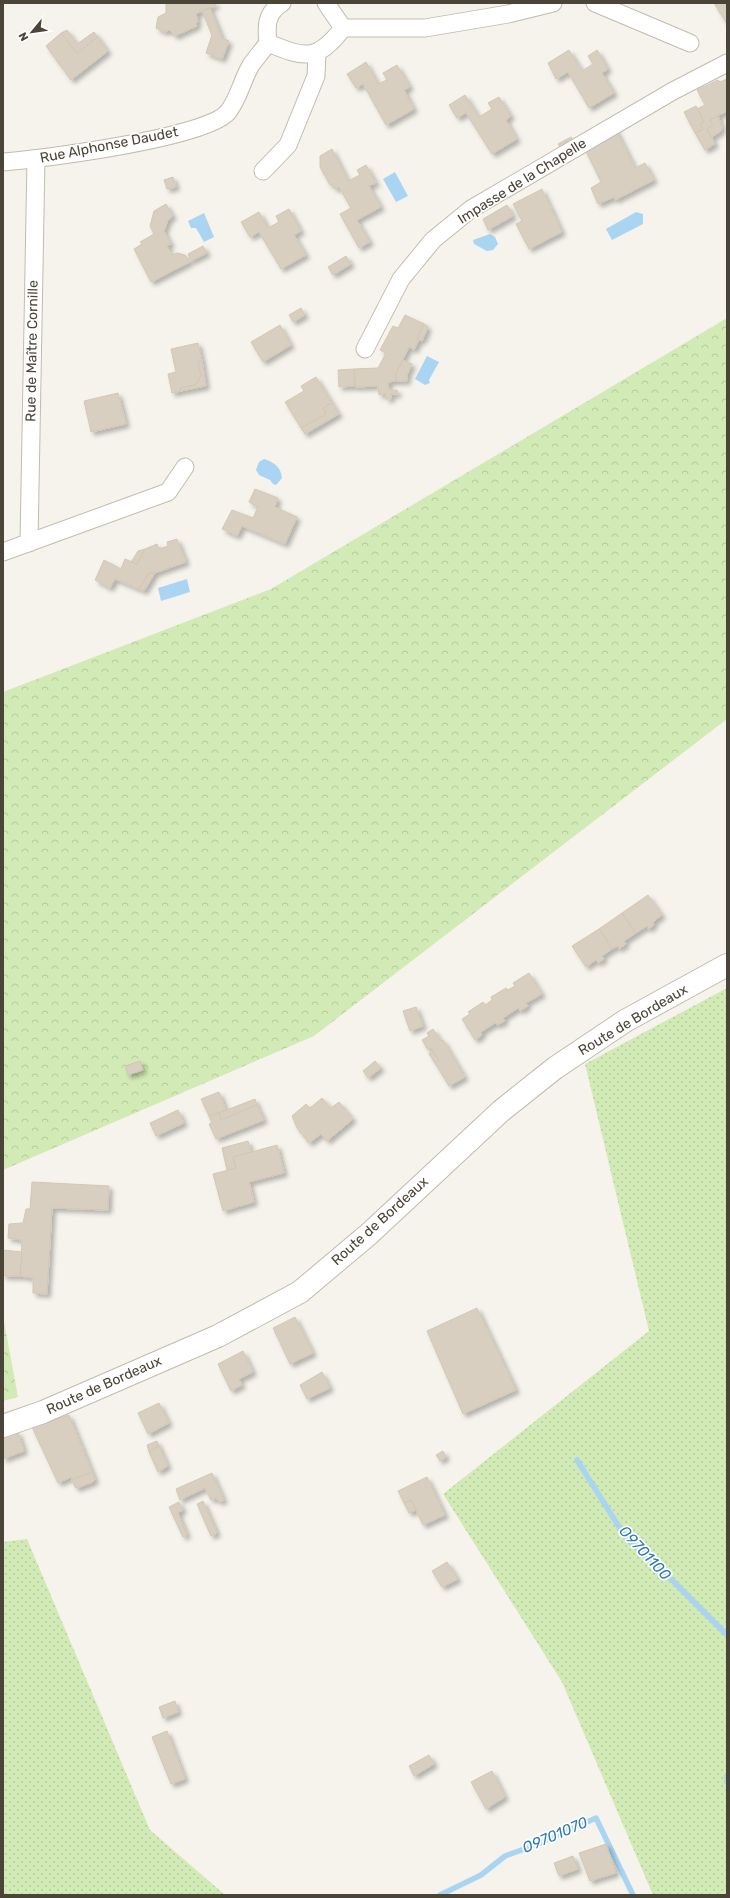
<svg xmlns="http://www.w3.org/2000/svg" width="730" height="1898" font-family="Rubik,sans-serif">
	<defs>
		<pattern id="grass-dots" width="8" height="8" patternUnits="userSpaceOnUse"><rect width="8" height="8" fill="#d2eab5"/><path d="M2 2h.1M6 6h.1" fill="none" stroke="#b6ca9c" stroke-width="1.8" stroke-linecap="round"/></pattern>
		<pattern id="forest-crowns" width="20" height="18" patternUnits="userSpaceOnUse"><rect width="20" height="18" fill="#d2eab5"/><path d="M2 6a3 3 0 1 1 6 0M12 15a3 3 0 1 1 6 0" fill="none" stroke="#b6ca9c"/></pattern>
		<filter id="shadow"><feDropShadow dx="3.5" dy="3.5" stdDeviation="2" flood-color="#0004"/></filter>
	</defs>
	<rect width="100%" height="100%" fill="#f6f3ec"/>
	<g fill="url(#grass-dots)">
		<path d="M 727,988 L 727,1895 L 653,1895 L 562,1682 L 443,1494 L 649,1331 L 585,1064 Z"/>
		<path d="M 27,1539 L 150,1830 L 225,1895 L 3,1895 L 3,1542 Z"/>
	</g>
	<g fill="url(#forest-crowns)">
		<path d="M 727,318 L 727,719 L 314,1036 L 3,1170 L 3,692 L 271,589 Z"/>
		<path d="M 3,1316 L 18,1397 L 3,1401 Z"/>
	</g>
	<g fill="#a9d4f2">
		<path d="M 395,172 L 408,196 L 396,202 L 383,179 Z"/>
		<path d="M 636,212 L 643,214 L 643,224 L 612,240 L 606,229 Z"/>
		<path d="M 204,213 L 214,237 L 204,242 L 196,228 L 191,228 L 188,221 Z"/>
		<path d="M 490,234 L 495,237 L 498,244 L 493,250 L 487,251 L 474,244 L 473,240 Z"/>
		<path d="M 427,356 L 439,362 L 429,380 L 430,383 L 425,385 L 415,379 Z"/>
		<path d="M 264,459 C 274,462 281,467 282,478 L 276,485 L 273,484 L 270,480 L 259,475 L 256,470 L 259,462 Z"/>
		<path d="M 187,579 L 190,592 L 161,601 L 158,588 Z"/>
	</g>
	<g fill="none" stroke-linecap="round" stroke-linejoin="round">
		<g stroke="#a9d4f2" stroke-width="5.5">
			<path d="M 577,1460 L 626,1538 L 675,1583 L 727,1635"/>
			<path d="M 727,1776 L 727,1782"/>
			<path d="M 440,1895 L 481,1875 L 505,1856 L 538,1844 L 596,1818 L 633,1895"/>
		</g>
	</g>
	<g fill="#d8cfc1" stroke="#d3c7b4" filter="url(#shadow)">
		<path d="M 170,3 L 216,3 L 216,5 L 196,14 L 198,22 L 196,23 L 197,26 L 175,36 L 169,30 L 165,32 L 156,28 L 158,17 L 166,13 L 166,4 Z"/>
		<path d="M 714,3 L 727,3 L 727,24 Z"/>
		<path d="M 210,8 L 222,38 L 229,41 L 222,59 L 206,53 L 212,35 L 202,11 Z"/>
		<path d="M 67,30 L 77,44 L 94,32 L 98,37 L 77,53 L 61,33 Z"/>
		<path d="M 61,33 L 77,53 L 98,37 L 108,51 L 71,80 L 46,46 Z"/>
		<path d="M 569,50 L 582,71 L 593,64 L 588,56 L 597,50 L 608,69 L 602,73 L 614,93 L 589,108 L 568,72 L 556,79 L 548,63 Z"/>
		<path d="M 366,62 L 378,84 L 387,80 L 383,73 L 397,65 L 410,87 L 404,90 L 414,109 L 386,125 L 363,84 L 356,88 L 347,74 Z"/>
		<path d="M 727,79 L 727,111 L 710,120 L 713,125 L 707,129 L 715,144 L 705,150 L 695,133 L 703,129 L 700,124 L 704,122 L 697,109 L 705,105 L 697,90 L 718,80 L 720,82 Z"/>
		<path d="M 465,95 L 479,117 L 492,109 L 488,103 L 499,97 L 511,116 L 506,120 L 517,139 L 492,154 L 466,113 L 457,118 L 449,105 Z"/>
		<path d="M 696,106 L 704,122 L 700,124 L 703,129 L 695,133 L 684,112 Z"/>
		<path d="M 718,116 L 722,127 L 721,131 L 712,137 L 707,129 L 713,125 L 710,120 Z"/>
		<path d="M 615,128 L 635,168 L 645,163 L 654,180 L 615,200 L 614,197 L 598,204 L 591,188 L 601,182 L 584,147 Z"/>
		<path d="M 571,137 L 575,143 L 562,150 L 558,144 Z"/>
		<path d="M 332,149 L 348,181 L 360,175 L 357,170 L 366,165 L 376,183 L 369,186 L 381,207 L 357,220 L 370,242 L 359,248 L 340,214 L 351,208 L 339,187 L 335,189 L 332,184 L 330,185 L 320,167 L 320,156 Z"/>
		<path d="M 173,177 L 176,187 L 167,189 L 164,180 Z"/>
		<path d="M 542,189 L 562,232 L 529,249 L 516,224 L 522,221 L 513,204 Z"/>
		<path d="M 166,204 L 173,216 L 168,220 L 164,231 L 171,244 L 167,246 L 172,255 L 177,253 L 185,255 L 190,262 L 151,282 L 134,249 L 142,244 L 140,242 L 154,234 L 150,226 L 154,211 Z"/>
		<path d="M 507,205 L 513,216 L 488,230 L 483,219 Z"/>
		<path d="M 289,209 L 301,231 L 294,235 L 306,255 L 281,269 L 259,232 L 250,237 L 241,222 L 259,212 L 268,228 L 279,222 L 276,216 Z"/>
		<path d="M 203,246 L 207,253 L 191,261 L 188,254 Z"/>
		<path d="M 346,256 L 351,264 L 333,275 L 328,267 Z"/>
		<path d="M 301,308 L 305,315 L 293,322 L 289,315 Z"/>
		<path d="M 405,315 L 424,324 L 417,338 L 419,340 L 414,350 L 409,347 L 396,373 L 396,381 L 388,382 L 389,390 L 397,390 L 398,394 L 391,394 L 391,399 L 386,399 L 386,394 L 379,395 L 378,386 L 355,387 L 354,369 L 378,368 L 386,353 L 380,350 L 393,326 L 398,328 Z"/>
		<path d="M 424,324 L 428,327 L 422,341 L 417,338 Z"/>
		<path d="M 280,325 L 291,345 L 263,362 L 251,342 Z"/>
		<path d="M 198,343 L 202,361 L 198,362 L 201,376 L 195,385 L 180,388 L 181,391 L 172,393 L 168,374 L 176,372 L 171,349 Z"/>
		<path d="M 403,360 L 412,364 L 407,375 L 407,381 L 396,381 L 396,373 Z"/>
		<path d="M 202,361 L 206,386 L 181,391 L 180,388 L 195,385 L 201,376 L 198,362 Z"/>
		<path d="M 354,369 L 355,386 L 339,387 L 338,370 Z"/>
		<path d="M 316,377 L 332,403 L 323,408 L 326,414 L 301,428 L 285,402 L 304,391 L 301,386 Z"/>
		<path d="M 118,393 L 126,424 L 91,432 L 84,401 Z"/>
		<path d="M 332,403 L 339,414 L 305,434 L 301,428 L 326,414 L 323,408 Z"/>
		<path d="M 255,489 L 278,498 L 275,507 L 297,517 L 285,544 L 242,526 L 237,536 L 222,529 L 232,510 L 253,518 L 258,507 L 249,502 Z"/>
		<path d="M 177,539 L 186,562 L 155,573 L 149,573 L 139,589 L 115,579 L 110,588 L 95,580 L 104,560 L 121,569 L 125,559 L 137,564 L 145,549 L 157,544 L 159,549 L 168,546 L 167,542 Z"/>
		<path d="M 145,549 L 137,564 L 131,562 L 138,551 Z"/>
		<path d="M 149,573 L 155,573 L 144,591 L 139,589 Z"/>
		<path d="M 648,895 L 662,915 L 653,922 L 654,925 L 648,929 L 647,926 L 636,933 L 622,913 Z"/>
		<path d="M 622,913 L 636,933 L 624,941 L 626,944 L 619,949 L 618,946 L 612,949 L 599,929 Z"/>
		<path d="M 599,929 L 612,949 L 602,956 L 604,959 L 598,963 L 596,960 L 586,967 L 572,946 Z"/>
		<path d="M 529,973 L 542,994 L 526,1003 L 528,1006 L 520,1011 L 518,1008 L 503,1018 L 505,1021 L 497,1025 L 495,1023 L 481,1032 L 482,1035 L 475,1040 L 462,1019 L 470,1014 L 468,1012 L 483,1002 L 485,1005 L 492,1000 L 491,997 L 506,988 L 508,990 L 515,986 L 513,983 Z"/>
		<path d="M 416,1007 L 423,1026 L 410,1031 L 403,1011 Z"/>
		<path d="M 433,1029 L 441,1041 L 443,1040 L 465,1077 L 449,1086 L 435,1063 L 439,1060 L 431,1048 L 428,1050 L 422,1040 L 429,1036 L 427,1033 Z"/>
		<path d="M 433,1051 L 439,1060 L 435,1063 L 429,1054 Z"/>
		<path d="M 140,1061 L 143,1070 L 128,1075 L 125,1066 Z"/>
		<path d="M 375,1061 L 381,1068 L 368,1078 L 363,1071 Z"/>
		<path d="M 219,1092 L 226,1110 L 209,1116 L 201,1099 Z"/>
		<path d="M 322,1098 L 331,1108 L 339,1102 L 353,1119 L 327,1141 L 321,1134 L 309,1143 L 297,1128 L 292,1116 L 306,1104 L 310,1108 Z"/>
		<path d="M 255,1099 L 257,1105 L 221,1120 L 219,1113 Z"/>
		<path d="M 257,1105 L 264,1120 L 216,1139 L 209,1124 L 212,1123 L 209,1116 L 219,1113 L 221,1120 Z"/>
		<path d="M 178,1110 L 184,1123 L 156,1136 L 150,1123 Z"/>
		<path d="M 248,1141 L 251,1152 L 233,1157 L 236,1168 L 227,1170 L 222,1148 Z"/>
		<path d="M 277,1145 L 284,1173 L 249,1182 L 254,1202 L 223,1211 L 213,1174 L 236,1168 L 233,1157 Z"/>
		<path d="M 32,1182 L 109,1186 L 108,1210 L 52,1208 L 47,1294 L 33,1293 L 33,1278 L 20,1276 L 22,1240 L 8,1238 L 9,1224 L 23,1223 L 26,1209 L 30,1209 Z"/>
		<path d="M 3,1250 L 22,1252 L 20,1276 L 3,1276 Z"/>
		<path d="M 477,1308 L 516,1390 L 463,1414 L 427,1331 Z"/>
		<path d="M 295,1317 L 313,1353 L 290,1364 L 273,1328 Z"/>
		<path d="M 243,1351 L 253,1372 L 239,1379 L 242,1385 L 231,1391 L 218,1364 Z"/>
		<path d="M 322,1372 L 330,1388 L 307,1399 L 300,1385 Z"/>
		<path d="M 159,1403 L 169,1423 L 148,1434 L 138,1413 Z"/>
		<path d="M 69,1415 L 92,1472 L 72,1480 L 71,1477 L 58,1483 L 32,1427 Z"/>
		<path d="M 18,1432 L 24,1451 L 3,1459 L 3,1437 Z"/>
		<path d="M 157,1441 L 159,1446 L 149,1452 L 147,1445 Z"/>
		<path d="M 159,1446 L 168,1466 L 158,1472 L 149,1452 Z"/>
		<path d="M 443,1451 L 446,1457 L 440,1461 L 436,1455 Z"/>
		<path d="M 92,1472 L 95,1479 L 93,1482 L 77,1488 L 75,1487 L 72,1480 Z"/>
		<path d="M 212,1473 L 224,1500 L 219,1502 L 216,1498 L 211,1500 L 205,1488 L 180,1500 L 176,1489 Z"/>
		<path d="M 427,1477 L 445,1515 L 423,1525 L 411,1500 L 404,1503 L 398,1491 Z"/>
		<path d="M 411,1500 L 416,1510 L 409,1513 L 404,1503 Z"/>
		<path d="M 203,1501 L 217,1533 L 211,1536 L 197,1504 Z"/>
		<path d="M 179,1502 L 183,1510 L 178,1513 L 187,1535 L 183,1537 L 169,1507 Z"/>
		<path d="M 447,1562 L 458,1579 L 442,1587 L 432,1571 Z"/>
		<path d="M 175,1701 L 178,1712 L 163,1718 L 159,1707 Z"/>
		<path d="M 167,1731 L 185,1779 L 171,1784 L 152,1737 Z"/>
		<path d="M 429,1755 L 434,1764 L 414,1776 L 409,1766 Z"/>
		<path d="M 492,1771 L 505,1797 L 486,1809 L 471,1782 Z"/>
		<path d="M 606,1844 L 616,1873 L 590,1881 L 579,1853 Z"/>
		<path d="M 573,1856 L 578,1869 L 559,1876 L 554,1863 Z"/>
	</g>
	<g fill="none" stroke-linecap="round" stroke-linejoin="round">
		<defs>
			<g id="minor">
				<path d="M 282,3 C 266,13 266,26 268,43 C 305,58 317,62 343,28 L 326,3"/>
				<path d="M 595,3 L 690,43"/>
				<path d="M 343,28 L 425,28 L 508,14 L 553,3"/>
				<path d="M 3,162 C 41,159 207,138 228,112 C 239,98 242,80 251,65 C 256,58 262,51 268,43"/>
				<path d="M 263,171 L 288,145 L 316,76 L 317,53"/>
				<path d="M 365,349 L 401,279 L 433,240 L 471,209 L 673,91 L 727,63"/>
				<path d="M 29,543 L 36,159"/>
				<path d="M 3,552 L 168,492 L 185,467"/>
			</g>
			<path id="tertiary" d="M 3,1426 L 43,1412 L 218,1336 L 300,1292 L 369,1234 L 501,1111 L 555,1068 L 625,1021 L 727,965"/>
		</defs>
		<use href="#minor" stroke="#c2bbae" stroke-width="19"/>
		<use href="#tertiary" stroke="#c2bbae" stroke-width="24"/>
		<use href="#minor" stroke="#fff" stroke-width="17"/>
		<use href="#tertiary" stroke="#fff" stroke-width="22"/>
	</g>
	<g text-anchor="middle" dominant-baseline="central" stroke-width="3.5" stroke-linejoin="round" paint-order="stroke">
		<g font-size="14" fill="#4b4439" stroke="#fff">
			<text transform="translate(109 145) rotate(-11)">Rue Alphonse Daudet</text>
			<text transform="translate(522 181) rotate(-32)">Impasse de la Chapelle</text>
			<text transform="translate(32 351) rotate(-89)">Rue de Maître Cornille</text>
			<text transform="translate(633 1020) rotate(-31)">Route de Bordeaux</text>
			<text transform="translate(380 1221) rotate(-42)">Route de Bordeaux</text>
			<text transform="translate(104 1385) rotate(-24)">Route de Bordeaux</text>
		</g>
		<g font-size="15" font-style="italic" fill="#2e7ab2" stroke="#fff">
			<text transform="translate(645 1553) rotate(47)">O9701100</text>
			<text transform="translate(555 1835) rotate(-23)">O9701070</text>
		</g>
	</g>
	<rect width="730" height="1898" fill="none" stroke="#4b4439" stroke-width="8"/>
	<g transform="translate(32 32) rotate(241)" stroke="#ffffff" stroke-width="3" paint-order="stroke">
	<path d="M0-3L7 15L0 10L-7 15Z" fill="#4b4439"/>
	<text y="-6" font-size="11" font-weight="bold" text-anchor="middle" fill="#4b4439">N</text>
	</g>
</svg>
